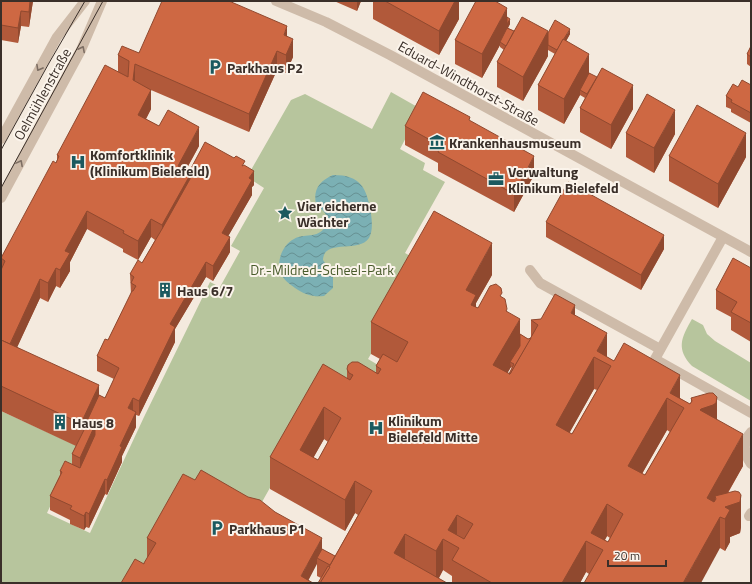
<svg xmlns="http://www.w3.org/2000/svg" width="752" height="584" font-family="'Titillium Web',sans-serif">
	<defs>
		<pattern id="water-waves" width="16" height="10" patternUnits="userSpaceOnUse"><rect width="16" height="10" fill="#7bb0b4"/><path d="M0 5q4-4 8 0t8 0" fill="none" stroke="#669092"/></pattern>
	</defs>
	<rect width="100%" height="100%" fill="#f4eade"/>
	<g fill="#b7c59d">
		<path d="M 391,92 L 421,109 L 400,149 L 425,163 L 423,170 L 445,182 L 405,253 L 423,263 L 368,359 L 395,375 L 294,445 L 253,518 L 147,557 L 156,562 L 132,583 L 1,583 L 1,411 L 86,450 L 65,475 L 47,513 L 90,533 L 144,417 L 210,282 L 220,287 L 240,251 L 231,246 L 264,188 L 247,177 L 291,100 L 305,94 L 372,129 Z"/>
		<path d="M 692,319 L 703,325 L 707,334 L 715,341 L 751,363 L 751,401 L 692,366 C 676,349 681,338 692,319 Z"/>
	</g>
	<path fill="url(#water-waves)" d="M 333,175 C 361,175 367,188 371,214 C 372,221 373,231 369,238 C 358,254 324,238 323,260 L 333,275 L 333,288 L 324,296 C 313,297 305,295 295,288 C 291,285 285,281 282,276 C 275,263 282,245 294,239 C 303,233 318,239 325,227 C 331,215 323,211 316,204 C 313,190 319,181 333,175 Z"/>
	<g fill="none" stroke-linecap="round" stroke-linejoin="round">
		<g stroke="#cebba9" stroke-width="10">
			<path d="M 276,1 L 326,22 L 390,55 L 751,252"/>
			<path d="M 1,139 L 57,37 L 85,1"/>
			<path d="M 1,198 L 81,50 L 102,1"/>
			<path d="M 723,237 L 655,359 L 751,413"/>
			<path d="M 530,270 L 540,283 L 660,349"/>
			<path d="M 751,432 C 742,442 744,454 751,464"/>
			<path d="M 749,516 L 751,513"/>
		</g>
		<g stroke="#3a2f29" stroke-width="1">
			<path d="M 1,150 L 49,63 L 85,1"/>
			<path d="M 1,188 L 103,1"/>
		</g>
	</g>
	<g fill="#b1593a" fill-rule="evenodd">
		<path d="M 1,1 L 33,1 L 29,27 L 21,26 L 18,43 L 1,40 Z"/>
		<path d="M 334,1 L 361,1 L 357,11 Z"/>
		<path d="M 373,1 L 459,1 L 459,19 L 439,55 L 373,19 Z"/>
		<path d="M 507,17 L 510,24 L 508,28 L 514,31 L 570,34 L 566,41 L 589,73 L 633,109 L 611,149 L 580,132 L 580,108 L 585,98 L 580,95 L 564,124 L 538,110 L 538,85 L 555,54 L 548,50 L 548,56 L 523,101 L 497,87 L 497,62 L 504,50 L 500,47 L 500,45 L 482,78 L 455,64 L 455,40 Z"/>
		<path d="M 287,36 L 293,57 L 286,73 L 277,70 L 249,132 L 151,90 L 151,109 L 146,119 L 159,126 L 199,146 L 186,170 L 187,173 L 188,174 L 245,166 L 254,185 L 252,187 L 252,195 L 228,236 L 230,252 L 213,281 L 206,277 L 175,329 L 175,342 L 139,416 L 136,415 L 136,427 L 122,456 L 122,462 L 107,495 L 105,494 L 89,528 L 86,527 L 84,530 L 70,524 L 70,520 L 50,510 L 50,496 L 60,475 L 60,471 L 72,464 L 72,454 L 76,446 L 1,411 L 1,258 L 56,163 L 57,160 L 57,155 L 118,72 L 118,55 ZM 87,229 L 123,249 L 123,252 L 138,260 L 151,237 L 155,240 L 142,263 L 130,274 L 131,294 L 108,340 L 97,356 L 97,371 L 114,379 L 105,398 L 99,395 L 17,347 L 40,298 L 48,302 L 56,286 L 60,288 L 70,271 L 70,262 Z"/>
		<path d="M 751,46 L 751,67 L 747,64 L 747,54 Z"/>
		<path d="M 751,85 L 751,123 L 731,112 L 731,109 L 726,107 L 726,96 Z"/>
		<path d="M 470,121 L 534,175 L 514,212 L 438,171 L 438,163 L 405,145 L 405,126 Z"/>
		<path d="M 626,133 L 675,134 L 654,173 L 626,157 Z"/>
		<path d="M 669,156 L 746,157 L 718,208 L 669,181 Z"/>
		<path d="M 546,222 L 664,249 L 641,290 L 546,237 Z"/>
		<path d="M 751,268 L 751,342 L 731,330 L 731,317 L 716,309 L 716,290 Z"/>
		<path d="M 492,275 L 476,303 L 476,307 L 478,308 L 502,297 L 507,312 L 520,334 L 528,339 L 531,338 L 531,320 L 575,315 L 607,357 L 690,404 L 691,402 L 691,398 L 717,420 L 743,466 L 728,493 L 741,527 L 740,533 L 730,537 L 730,542 L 725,551 L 720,548 L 589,574 L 586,572 L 580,583 L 452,583 L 452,576 L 443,570 L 439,578 L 321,578 L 317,576 L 317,564 L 144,564 L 148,557 L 147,557 L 147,538 L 322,550 L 335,556 L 358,515 L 355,513 L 345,531 L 270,489 L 270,457 L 347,378 L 347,369 L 376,373 L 376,366 L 380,359 L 371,354 L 371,322 ZM 511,367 L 512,368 L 509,374 L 507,373 ZM 594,389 L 597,390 L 572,434 L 569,433 ZM 667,430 L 670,432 L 645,475 L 642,474 ZM 324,439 L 328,442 L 318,460 L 313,458 ZM 607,536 L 610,538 L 608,542 L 605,540 Z"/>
	</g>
	<g fill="#90492f">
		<path d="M 30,1 L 33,1 L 29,27 L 29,12 Z"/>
		<path d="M 357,1 L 361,1 L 357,11 Z"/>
		<path d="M 455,1 L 459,1 L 459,19 L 439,55 L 439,31 Z"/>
		<path d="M 507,8 L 507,24 L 510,19 L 510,24 L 500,42 L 500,45 L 482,78 L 482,54 Z"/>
		<path d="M 21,11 L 21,26 L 18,43 L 18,28 Z"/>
		<path d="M 287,26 L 287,44 L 284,35 Z"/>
		<path d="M 570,29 L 570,34 L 558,56 L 558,51 Z"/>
		<path d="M 548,31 L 548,56 L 523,101 L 523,77 Z"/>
		<path d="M 293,39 L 293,57 L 286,73 L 286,55 Z"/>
		<path d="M 277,51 L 277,70 L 249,132 L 249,114 Z"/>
		<path d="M 589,54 L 589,78 L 580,90 L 580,95 L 564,124 L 564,99 Z"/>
		<path d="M 135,64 L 135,83 L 133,80 Z"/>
		<path d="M 633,85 L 633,109 L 611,149 L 611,125 Z"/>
		<path d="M 151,90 L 151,109 L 138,134 L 138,115 Z"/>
		<path d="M 675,110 L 675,134 L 654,173 L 654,148 Z"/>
		<path d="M 199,127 L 199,146 L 178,184 L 178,166 Z"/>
		<path d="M 746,133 L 746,157 L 718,208 L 718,184 Z"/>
		<path d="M 534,156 L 534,175 L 514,212 L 514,194 Z"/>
		<path d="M 254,171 L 254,185 L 252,187 L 252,195 L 222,247 L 222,233 L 249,178 Z"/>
		<path d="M 190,175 L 190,193 L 162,243 L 162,225 Z"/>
		<path d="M 87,211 L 87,229 L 70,262 L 70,271 L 60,288 L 60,270 L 65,251 Z"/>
		<path d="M 151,219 L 151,237 L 138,260 L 138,241 Z"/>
		<path d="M 664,235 L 664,249 L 641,290 L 641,275 Z"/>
		<path d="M 230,237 L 230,252 L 213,281 L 213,266 Z"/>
		<path d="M 492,243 L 492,275 L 476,303 L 476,327 L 466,290 Z"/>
		<path d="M 206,262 L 206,277 L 175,329 L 175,342 L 139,416 L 139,401 L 170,324 Z"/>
		<path d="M 56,268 L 56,286 L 48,302 L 48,283 Z"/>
		<path d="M 40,279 L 40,298 L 8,367 L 8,349 Z"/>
		<path d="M 575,305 L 575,337 L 571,313 Z"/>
		<path d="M 520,319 L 520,351 L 510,362 L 511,367 L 493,397 L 493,365 Z"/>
		<path d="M 607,333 L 607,364 L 597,351 Z"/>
		<path d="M 594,357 L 594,389 L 556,457 L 556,425 Z"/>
		<path d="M 680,375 L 680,406 L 670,393 Z"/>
		<path d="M 99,385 L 99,409 L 86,426 L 83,419 Z"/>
		<path d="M 717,397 L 717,429 L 700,410 L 701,409 Z"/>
		<path d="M 133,398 L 133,413 L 128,408 Z"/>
		<path d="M 667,398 L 667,430 L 628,498 L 628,466 Z"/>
		<path d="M 324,407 L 324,439 L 303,476 L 300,450 Z"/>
		<path d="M 136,412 L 136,427 L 122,456 L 122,462 L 107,495 L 107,480 L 120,446 Z"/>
		<path d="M 95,425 L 95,449 L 80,482 L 80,458 Z"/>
		<path d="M 743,434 L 743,466 L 716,513 L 716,499 L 715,496 L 715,515 L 707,498 Z"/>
		<path d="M 105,479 L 105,494 L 89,528 L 89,514 Z"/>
		<path d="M 355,481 L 355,513 L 345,531 L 345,500 Z"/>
		<path d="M 741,495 L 741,527 L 740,533 L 730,537 L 730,542 L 725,551 L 725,507 Z"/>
		<path d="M 607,504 L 607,536 L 600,548 L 591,533 Z"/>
		<path d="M 86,512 L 86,527 L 84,530 L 84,516 Z"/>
		<path d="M 457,515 L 457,546 L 448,530 Z"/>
		<path d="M 720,517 L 720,548 L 701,583 L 683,583 Z"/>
		<path d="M 405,534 L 405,566 L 394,553 Z"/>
		<path d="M 322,538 L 322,557 L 317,558 L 317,564 L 307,583 L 301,576 Z"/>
		<path d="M 443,539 L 443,570 L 436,583 L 436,551 Z"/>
		<path d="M 586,541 L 586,572 L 580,583 L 562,583 Z"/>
	</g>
	<g fill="#ce6843" stroke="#90492f" fill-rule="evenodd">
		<path d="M 1,1 L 30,1 L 29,12 L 21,11 L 18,28 L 1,25 Z"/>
		<path d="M 162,1 L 229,1 L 287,26 L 284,35 L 293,39 L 286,55 L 277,51 L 249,114 L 135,64 L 133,80 L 151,90 L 138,115 L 159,126 L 168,110 L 199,127 L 178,166 L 187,171 L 186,173 L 190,175 L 162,225 L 151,219 L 138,241 L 123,233 L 124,231 L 87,211 L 65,251 L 70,253 L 60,270 L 56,268 L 48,283 L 40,279 L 10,344 L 1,340 L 1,270 L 5,261 L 1,258 L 53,161 L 56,163 L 59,156 L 57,155 L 105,65 L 128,77 L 129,61 L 118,55 L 122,46 L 139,53 Z"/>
		<path d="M 385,1 L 455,1 L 439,31 Z"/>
		<path d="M 476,1 L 495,1 L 507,8 L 482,54 L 455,40 Z"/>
		<path d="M 507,17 L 510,19 L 507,24 Z"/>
		<path d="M 522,17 L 548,31 L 523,77 L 497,62 Z"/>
		<path d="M 555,20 L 570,29 L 557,50 L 548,45 L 548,33 Z"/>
		<path d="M 507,28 L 514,31 L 506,46 L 500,42 Z"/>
		<path d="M 563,39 L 589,54 L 564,99 L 538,85 Z"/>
		<path d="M 751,46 L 751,57 L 747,54 Z"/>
		<path d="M 602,68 L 633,85 L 611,125 L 580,108 Z"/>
		<path d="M 589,73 L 597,77 L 587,94 L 580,90 Z"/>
		<path d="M 742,80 L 751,85 L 751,113 L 731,102 L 732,100 L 726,96 L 733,84 L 738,87 Z"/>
		<path d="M 423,92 L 470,117 L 469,120 L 534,156 L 514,194 L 438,152 L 441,146 L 405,126 Z"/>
		<path d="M 647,94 L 675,110 L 654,148 L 626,133 Z"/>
		<path d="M 697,105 L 746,133 L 718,184 L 669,156 Z"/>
		<path d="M 205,142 L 234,158 L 236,156 L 245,161 L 242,166 L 244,165 L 254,171 L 249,178 L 252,180 L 222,233 L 230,237 L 213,266 L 206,262 L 170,324 L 175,327 L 139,401 L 133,398 L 128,408 L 136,412 L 120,446 L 122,447 L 107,480 L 105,479 L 89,514 L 86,512 L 84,516 L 70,509 L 72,506 L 50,496 L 62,472 L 60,471 L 65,461 L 80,468 L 95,435 L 95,425 L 87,421 L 99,395 L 105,398 L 119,368 L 97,356 L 105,339 L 108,340 L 132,291 L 133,291 L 136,286 L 131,283 L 134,277 L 130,274 L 138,260 L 142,263 L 162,229 L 190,179 L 190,175 L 188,174 Z"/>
		<path d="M 568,182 L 664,235 L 641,275 L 546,222 Z"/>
		<path d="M 434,211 L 492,243 L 466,290 L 476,295 L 471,305 L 478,308 L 490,286 L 496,284 L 501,288 L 502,293 L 500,296 L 505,299 L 507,309 L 506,311 L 520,319 L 493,365 L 510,374 L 538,325 L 531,320 L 541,319 L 555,294 L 575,305 L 571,313 L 607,333 L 597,351 L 614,361 L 624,343 L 680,375 L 670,393 L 690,404 L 692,401 L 691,398 L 709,393 L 713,393 L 717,397 L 716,403 L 713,405 L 701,409 L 700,410 L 743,434 L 707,498 L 714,502 L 716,499 L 715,496 L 735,491 L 739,492 L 741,495 L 740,502 L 725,507 L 730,510 L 725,519 L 720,517 L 683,583 L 584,583 L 603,550 L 586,541 L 562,583 L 492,583 L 452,560 L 459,548 L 443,539 L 436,551 L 405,534 L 394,553 L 447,583 L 320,583 L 372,491 L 355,481 L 345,500 L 270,457 L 323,364 L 350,380 L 353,375 L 349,373 L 347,369 L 348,365 L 352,362 L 358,362 L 378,374 L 381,369 L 376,366 L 383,354 L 397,362 L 408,342 L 371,322 ZM 594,357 L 611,366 L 572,434 L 556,425 ZM 667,398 L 684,408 L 645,475 L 628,466 ZM 324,407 L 341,418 L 318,460 L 300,450 ZM 607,504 L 623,514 L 608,542 L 591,533 ZM 457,515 L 473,524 L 464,539 L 448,530 Z"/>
		<path d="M 733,258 L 751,268 L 751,323 L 731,312 L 737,302 L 716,290 Z"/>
		<path d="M 520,334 L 528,339 L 531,338 L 510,374 L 509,374 L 514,364 L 510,362 L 520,346 Z"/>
		<path d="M 1,340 L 99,385 L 83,419 L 95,425 L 80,458 L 72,454 L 86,426 L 1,386 Z"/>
		<path d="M 201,470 L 248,497 L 260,500 L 275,512 L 322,538 L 301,576 L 313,583 L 121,583 L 135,559 L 144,564 L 144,563 L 156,543 L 147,538 L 183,474 L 195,480 Z"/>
		<path d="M 322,549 L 335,556 L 330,565 L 317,558 Z"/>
		<path d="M 328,566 L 330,567 L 320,583 L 318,583 Z"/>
	</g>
	<defs><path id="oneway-chevron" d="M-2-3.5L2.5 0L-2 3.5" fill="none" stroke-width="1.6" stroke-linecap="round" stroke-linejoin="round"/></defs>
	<g stroke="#7d6e63">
		<use href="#oneway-chevron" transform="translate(82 49) rotate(-63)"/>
		<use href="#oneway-chevron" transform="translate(39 68) rotate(119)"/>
		<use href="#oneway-chevron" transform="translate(20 163) rotate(-62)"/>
	</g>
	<defs>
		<symbol id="parking-bare" viewBox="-9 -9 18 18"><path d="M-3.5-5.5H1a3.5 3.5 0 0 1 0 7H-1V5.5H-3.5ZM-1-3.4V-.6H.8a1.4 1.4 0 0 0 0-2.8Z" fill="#1b595f" stroke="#fbf4eb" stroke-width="2.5" paint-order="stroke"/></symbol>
		<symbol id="museum-bare" viewBox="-9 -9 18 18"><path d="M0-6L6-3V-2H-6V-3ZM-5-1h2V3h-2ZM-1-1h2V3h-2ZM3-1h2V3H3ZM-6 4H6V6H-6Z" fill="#1b595f" stroke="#fbf4eb" stroke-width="2.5" paint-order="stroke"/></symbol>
		<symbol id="hospital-bare" viewBox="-9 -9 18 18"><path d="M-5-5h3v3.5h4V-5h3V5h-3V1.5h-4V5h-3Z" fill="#1b595f" stroke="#fbf4eb" stroke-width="2.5" paint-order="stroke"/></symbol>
		<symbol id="office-bare" viewBox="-9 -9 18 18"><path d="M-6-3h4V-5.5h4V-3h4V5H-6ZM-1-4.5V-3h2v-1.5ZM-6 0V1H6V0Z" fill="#1b595f" stroke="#fbf4eb" stroke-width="2.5" paint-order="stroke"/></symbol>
		<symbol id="sight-bare" viewBox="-9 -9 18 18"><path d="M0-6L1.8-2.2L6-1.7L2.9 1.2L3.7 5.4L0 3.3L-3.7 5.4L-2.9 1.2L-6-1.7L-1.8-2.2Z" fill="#1b595f" stroke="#fbf4eb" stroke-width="2.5" paint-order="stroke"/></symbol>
		<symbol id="building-bare" viewBox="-9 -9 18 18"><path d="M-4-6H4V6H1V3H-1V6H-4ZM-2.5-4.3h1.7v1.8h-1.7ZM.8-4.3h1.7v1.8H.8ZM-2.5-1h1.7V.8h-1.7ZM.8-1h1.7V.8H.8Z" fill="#1b595f" stroke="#fbf4eb" stroke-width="2.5" paint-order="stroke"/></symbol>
	</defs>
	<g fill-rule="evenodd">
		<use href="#parking-bare" x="204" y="56" width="22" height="22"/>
		<use href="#museum-bare" x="426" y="131" width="22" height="22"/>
		<use href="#hospital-bare" x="67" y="151" width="22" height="22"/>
		<use href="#office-bare" x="485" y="168" width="22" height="22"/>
		<use href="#sight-bare" x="274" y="202" width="22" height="22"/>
		<use href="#building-bare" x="154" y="279" width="22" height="22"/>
		<use href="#building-bare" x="49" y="411" width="22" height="22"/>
		<use href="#hospital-bare" x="365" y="417" width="22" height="22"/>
		<use href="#parking-bare" x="206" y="517" width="22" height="22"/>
	</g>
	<g text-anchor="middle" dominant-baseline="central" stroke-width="4" stroke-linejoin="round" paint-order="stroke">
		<g font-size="14" font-weight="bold" fill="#3a2f29" stroke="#fbf4eb" text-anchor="start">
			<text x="227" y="67">Parkhaus P2</text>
			<text x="449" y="142">Krankenhausmuseum</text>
			<text x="90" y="154">Komfortklinik<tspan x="90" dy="16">(Klinikum Bielefeld)</tspan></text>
			<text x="508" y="171">Verwaltung<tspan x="508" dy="16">Klinikum Bielefeld</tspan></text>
			<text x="297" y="205">Vier eicherne<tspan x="297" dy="16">Wächter</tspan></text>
			<text x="177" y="290">Haus 6/7</text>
			<text x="388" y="420">Klinikum<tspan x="388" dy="16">Bielefeld Mitte</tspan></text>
			<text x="72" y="422">Haus 8</text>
			<text x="229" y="528">Parkhaus P1</text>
		</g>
		<g font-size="14" fill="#3a2f29" stroke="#fbf4eb">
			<text transform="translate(469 83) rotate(29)">Eduard-Windthorst-Straße</text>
			<text transform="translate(42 94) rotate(-61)">Oelmühlenstraße</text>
		</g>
		<g font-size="14" fill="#485b2b" stroke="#fbf4eb">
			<text x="322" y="269">Dr.-Mildred-Scheel-Park</text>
		</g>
	</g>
	<rect width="752" height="584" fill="none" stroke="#3a2f29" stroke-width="4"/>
	<path d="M608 560v6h58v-6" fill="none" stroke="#3a2f29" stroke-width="2"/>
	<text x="614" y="560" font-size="12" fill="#3a2f29" stroke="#fbf4eb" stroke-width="3" paint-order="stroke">20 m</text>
</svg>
